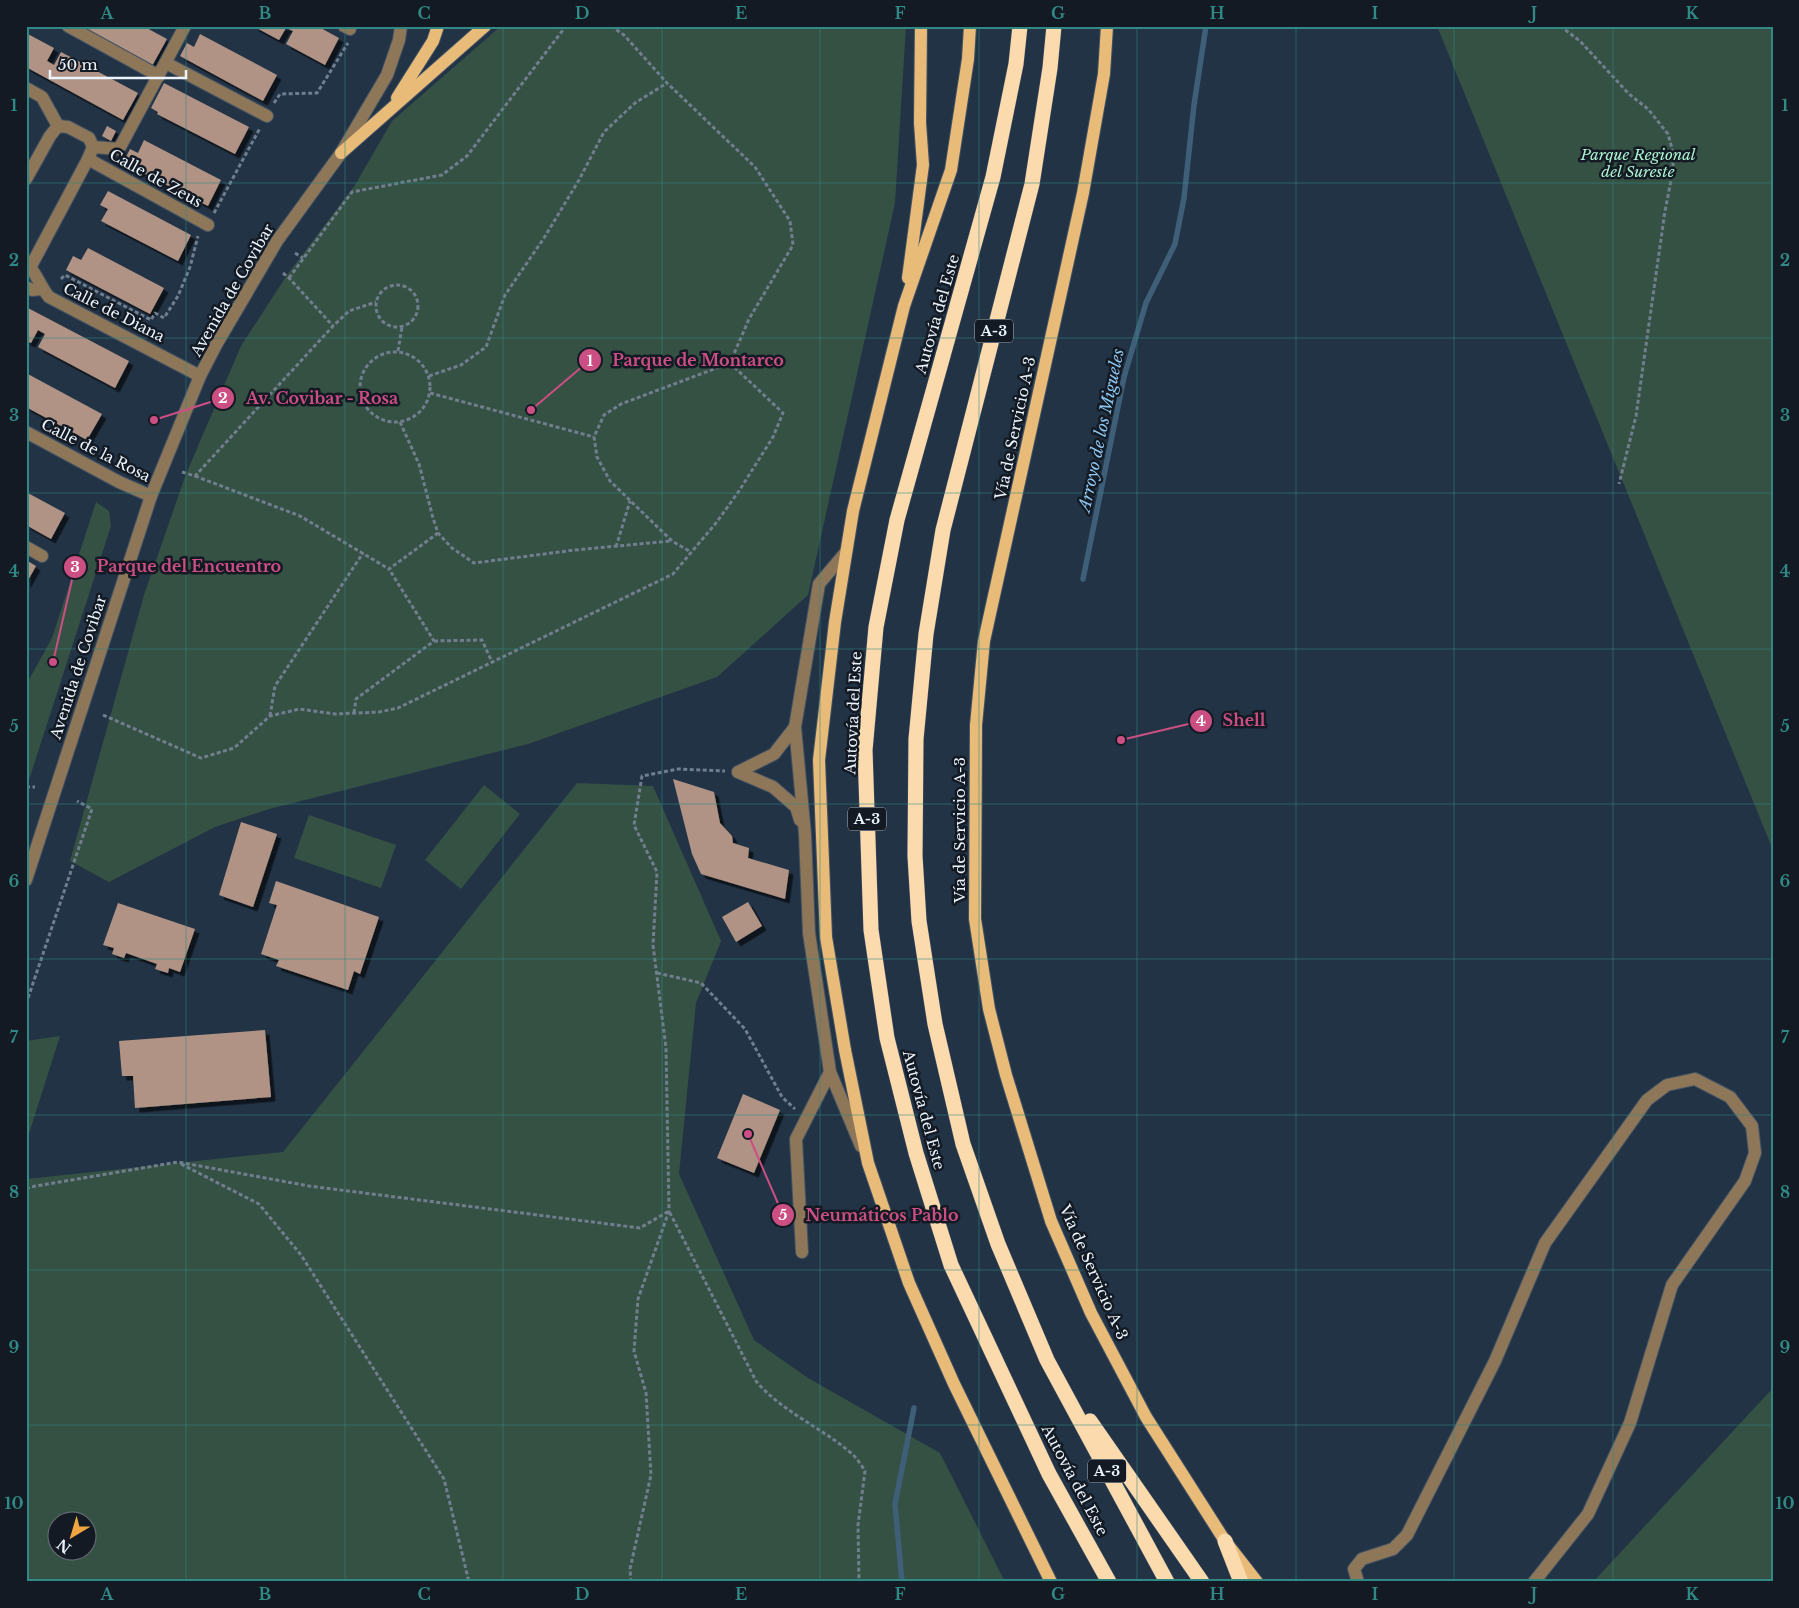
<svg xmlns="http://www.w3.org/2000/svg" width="1799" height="1608" font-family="'Libre Baskerville',serif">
	<defs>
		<filter id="shadow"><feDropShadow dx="4.5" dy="4.5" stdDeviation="0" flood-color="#0009"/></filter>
	</defs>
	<rect width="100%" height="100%" fill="#223346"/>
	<g fill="#355143" fill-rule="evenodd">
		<path d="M 501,26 L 906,26 L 895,203 L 808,595 L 717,677 L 528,744 L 269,809 L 215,827 L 109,882 L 70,861 L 144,595 L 186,474 L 241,346 L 287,275 L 355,185 L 392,121 Z"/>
		<path d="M 1437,26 L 1773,26 L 1773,850 Z"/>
		<path d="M 96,502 L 109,511 L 111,526 L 26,789 L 26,685 L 52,638 Z"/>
		<path d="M 577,783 L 653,786 L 721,941 L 696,1003 L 679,1174 L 754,1340 L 808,1378 L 940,1453 L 1005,1582 L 26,1582 L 26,1179 L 283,1152 ZM 58,1520 L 88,1520 L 88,1550 L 58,1550 Z"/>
		<path d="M 484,785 L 520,814 L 461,889 L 425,860 Z"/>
		<path d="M 309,815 L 396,845 L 381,888 L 294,858 Z"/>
		<path d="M 60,1036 L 26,1143 L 26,1041 Z"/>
		<path d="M 1773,1388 L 1773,1582 L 1593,1582 Z"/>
	</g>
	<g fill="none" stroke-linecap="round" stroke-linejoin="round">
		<g stroke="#3f5f78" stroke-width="5.5">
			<path d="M 1083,579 L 1124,377 L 1146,303 L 1175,244 L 1184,198 L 1194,105 L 1206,26"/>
			<path d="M 902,1582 L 895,1504 L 914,1408"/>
		</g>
	</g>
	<g fill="#b09384" filter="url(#shadow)">
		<path d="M 79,26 L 143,26 L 167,39 L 152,66 Z"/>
		<path d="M 253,26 L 317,26 L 339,38 L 325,65 L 286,44 L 293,31 L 286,28 L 279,40 Z"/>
		<path d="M 26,33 L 54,48 L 47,61 L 54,65 L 61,52 L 138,93 L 123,120 L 26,67 Z"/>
		<path d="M 200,34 L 277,75 L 263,101 L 180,56 L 187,43 L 194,47 Z"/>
		<path d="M 164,83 L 249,127 L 235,154 L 157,114 L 158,112 L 151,108 Z"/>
		<path d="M 107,126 L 116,131 L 111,141 L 102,136 Z"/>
		<path d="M 144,140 L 221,180 L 208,206 L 123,163 L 130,149 L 138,153 Z"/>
		<path d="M 108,191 L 191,235 L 178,261 L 101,221 L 108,209 L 100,205 Z"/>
		<path d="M 88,248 L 164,288 L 150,314 L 66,270 L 73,256 L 81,260 Z"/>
		<path d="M 26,307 L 129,361 L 115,388 L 38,347 L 45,334 L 38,330 L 31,343 L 26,341 Z"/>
		<path d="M 26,373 L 102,414 L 87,440 L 26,407 Z"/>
		<path d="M 26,492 L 65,513 L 51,539 L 26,525 Z"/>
		<path d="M 26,560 L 36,566 L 26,584 Z"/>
		<path d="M 673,779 L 714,792 L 720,823 L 732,836 L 733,843 L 749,848 L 748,858 L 789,870 L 785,899 L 701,874 L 692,854 Z"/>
		<path d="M 241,822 L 277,834 L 253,907 L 219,895 Z"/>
		<path d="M 276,881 L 379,917 L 360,974 L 354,971 L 348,990 L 276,966 L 279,960 L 261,954 L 277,905 L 269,903 Z"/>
		<path d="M 748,902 L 762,926 L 736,942 L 722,917 Z"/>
		<path d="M 118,903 L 195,929 L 180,972 L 169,968 L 168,973 L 155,969 L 157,964 L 126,953 L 124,958 L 112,954 L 114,948 L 103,945 Z"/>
		<path d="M 265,1030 L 271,1097 L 135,1108 L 133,1076 L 122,1076 L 119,1041 Z"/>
		<path d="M 743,1094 L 780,1110 L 754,1173 L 717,1158 Z"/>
	</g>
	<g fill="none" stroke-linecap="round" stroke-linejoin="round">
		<defs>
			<g id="minor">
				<path d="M 68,26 L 159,76"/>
				<path d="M 344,26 L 350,29"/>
				<path d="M 166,63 L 267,116"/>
				<path d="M 26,88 L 42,97 L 58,126"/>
				<path d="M 93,147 L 119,149 L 185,26"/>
				<path d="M 88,159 L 208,225"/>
				<path d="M 26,179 L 50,136 L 58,126 L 68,127 L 89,138 L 93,147 L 88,159 L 31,266"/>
				<path d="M 26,264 C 34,268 41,288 49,297 L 200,376"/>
				<path d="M 26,287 L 32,290 L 42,289"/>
				<path d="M 26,432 L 119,482 L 151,496"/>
				<path d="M 26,547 L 42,556"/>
				<path d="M 846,552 L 819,584 L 795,727 L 805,834 L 809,933 L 830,1072 L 861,1146"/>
				<path d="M 738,772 L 773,787 L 796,807 L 800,820"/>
				<path d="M 738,772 L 774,754 L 795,727"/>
				<path d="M 26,880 L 151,496 L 200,376 L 216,345 L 277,241 L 341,153 L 387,75 L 399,40 L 401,26"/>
				<path d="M 802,1252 L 796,1139 L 830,1072"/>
				<path d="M 1358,1582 L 1354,1569 L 1362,1559 L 1393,1549 L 1407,1535 L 1495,1361 L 1545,1243 L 1647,1100 L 1667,1085 L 1695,1079 L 1730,1097 L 1752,1126 L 1755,1153 L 1745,1181 L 1672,1285 L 1630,1423 L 1588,1514 L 1534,1582"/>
			</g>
			<g id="major">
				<path d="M 970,26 L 968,59 L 951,170 L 904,306 L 853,511 L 835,622 L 819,760 L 826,937 L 845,1050 L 868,1163 L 909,1283 L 954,1384 L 1051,1582"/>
				<path d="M 1107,26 L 1104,74 L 1083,193 L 984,641 L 976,725 L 975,919 L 989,1009 L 1006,1075 L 1051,1221 L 1091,1313 L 1146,1417 L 1225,1541 L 1257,1582"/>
				<path d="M 397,98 L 433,41 L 438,26"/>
				<path d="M 341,153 L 485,26"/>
				<path d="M 908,278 L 923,165 L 920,123 L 921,26"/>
			</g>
			<g id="highway">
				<path d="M 1020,26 L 1016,64 L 993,177 L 897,520 L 876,627 L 865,750 L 871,930 L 887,1038 L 916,1153 L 951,1265 L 1049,1474 L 1109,1582"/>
				<path d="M 1054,26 L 1050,68 L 1032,184 L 943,530 L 926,634 L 916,739 L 915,856 L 919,921 L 935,1024 L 963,1144 L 998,1244 L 1047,1360 L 1167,1582"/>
				<path d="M 1090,1421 L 1202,1582"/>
				<path d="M 1225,1541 L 1241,1582"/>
			</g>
		</defs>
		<use href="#minor" stroke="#425264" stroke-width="14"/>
		<use href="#major" stroke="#425264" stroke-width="14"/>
		<use href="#highway" stroke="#425264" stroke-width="16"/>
		<g stroke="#707e8e" stroke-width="3" stroke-dasharray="4 2.5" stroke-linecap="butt">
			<path d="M 611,26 L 624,35 L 667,83 L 755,167 L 790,221 L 793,245 L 749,319 L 730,363 L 621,404 L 604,415 L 594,437 L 597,457 L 610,481 L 672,541 L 691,552"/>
			<path d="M 1560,26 L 1580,41 L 1629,94 L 1648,109 L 1668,134 L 1673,152 L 1673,170 L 1665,211 L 1636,416 L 1619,484"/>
			<path d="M 274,103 L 280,94 L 317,93 L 348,43"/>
			<path d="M 214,213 L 260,128"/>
			<path d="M 295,253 L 303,258"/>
			<path d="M 283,273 L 289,278 L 333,326"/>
			<path d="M 289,278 L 352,192 L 442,175 L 467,156 L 566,26"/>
			<path d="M 61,279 L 65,275 L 151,320 L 155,313 L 164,318 L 178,296 L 190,267 L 198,236"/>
			<circle cx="397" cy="306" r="21"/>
			<path d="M 398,351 L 402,327"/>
			<circle cx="395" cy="387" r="35"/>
			<path d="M 429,376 L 461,365 L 486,347 L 505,295 L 544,238 L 579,180 L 604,132 L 635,103 L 667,83"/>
			<path d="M 430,393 L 594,437"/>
			<path d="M 400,422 L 419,464 L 433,518 L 438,533 L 452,548 L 474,563 L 575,550 L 671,541"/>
			<path d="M 182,472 L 195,476 L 333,326 L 349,311 L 376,302"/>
			<path d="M 195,476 L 300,516 L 389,569 L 438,533"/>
			<path d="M 616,547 L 630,501"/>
			<path d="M 434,641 L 482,640 L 492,662"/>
			<path d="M 354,713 L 356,699 L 434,641 L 389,569"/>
			<path d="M 103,715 L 201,758 L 234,748 L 270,716 L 299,709 L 335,714 L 379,712 L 398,708 L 673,574 L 716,523 L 739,491 L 773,437 L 783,413 L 730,363"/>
			<path d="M 270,716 L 275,686 L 363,553"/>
			<path d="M 26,787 L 35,787"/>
			<path d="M 657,973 L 701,983 L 745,1029 L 782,1097 L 795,1109"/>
			<path d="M 26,1004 L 92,809 L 77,801"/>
			<path d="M 181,1164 L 259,1204 L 301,1255 L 444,1479 L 469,1582"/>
			<path d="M 26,1189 L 30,1187 L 178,1162 L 309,1186 L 640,1228 L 669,1211 L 756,1381 C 782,1412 821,1427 851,1453 C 857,1458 861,1465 865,1471 L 858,1525 L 859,1582"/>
			<path d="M 631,1582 L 630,1569 L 651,1475 L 646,1393 L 634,1351 L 638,1299 L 669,1211 L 666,1048 L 653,945 L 657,872 L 634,825 L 642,776 L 678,769 L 725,771"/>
		</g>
		<use href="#minor" stroke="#8d7758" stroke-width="12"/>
		<use href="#major" stroke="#e8bb79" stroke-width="12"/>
		<use href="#highway" stroke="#fbdaad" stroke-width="15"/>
	</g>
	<path fill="none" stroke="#308984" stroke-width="1" stroke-opacity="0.55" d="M 186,26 L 186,1582M 345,26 L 345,1582M 503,26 L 503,1582M 662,26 L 662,1582M 820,26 L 820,1582M 979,26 L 979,1582M 1137,26 L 1137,1582M 1296,26 L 1296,1582M 1454,26 L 1454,1582M 1613,26 L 1613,1582M 26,183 L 1773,183M 26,338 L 1773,338M 26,493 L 1773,493M 26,649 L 1773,649M 26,804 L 1773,804M 26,959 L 1773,959M 26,1115 L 1773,1115M 26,1270 L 1773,1270M 26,1425 L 1773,1425"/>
	<g text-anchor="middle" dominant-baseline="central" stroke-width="5" stroke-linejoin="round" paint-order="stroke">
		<g fill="#131a23" stroke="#abb3bd" stroke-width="1">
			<rect x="975" y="319.5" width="38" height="23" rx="4"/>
			<rect x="848" y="807.5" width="38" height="23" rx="4"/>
			<rect x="1088" y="1459.5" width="38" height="23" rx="4"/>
		</g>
		<g font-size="14" font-weight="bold" fill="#ecf5ff">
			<text x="994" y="331">A-3</text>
			<text x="867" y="819">A-3</text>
			<text x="1107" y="1471">A-3</text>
		</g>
		<g font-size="15" font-style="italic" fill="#adf3d0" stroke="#131a23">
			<text x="1638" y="154">Parque Regional<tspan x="1638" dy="17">del Sureste</tspan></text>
		</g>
		<g font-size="15" fill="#ecf5ff" stroke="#131a23">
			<text transform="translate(156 178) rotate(29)">Calle de Zeus</text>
			<text transform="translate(232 290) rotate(-60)">Avenida de Covibar</text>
			<text transform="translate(114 312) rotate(27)">Calle de Diana</text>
			<text transform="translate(937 314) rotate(-74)">Autovía del Este</text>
			<text transform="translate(1015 428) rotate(-78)">Vía de Servicio A-3</text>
			<text transform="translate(96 450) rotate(27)">Calle de la Rosa</text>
			<text transform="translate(78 667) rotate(-72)">Avenida de Covibar</text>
			<text transform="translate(853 713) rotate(-87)">Autovía del Este</text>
			<text transform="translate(959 830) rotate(-90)">Vía de Servicio A-3</text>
			<text transform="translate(924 1110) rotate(75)">Autovía del Este</text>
			<text transform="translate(1094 1272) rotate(66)">Vía de Servicio A-3</text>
			<text transform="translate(1075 1480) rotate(62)">Autovía del Este</text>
		</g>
		<g font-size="16" font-style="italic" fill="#8fc7f3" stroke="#131a23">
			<text transform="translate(1101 430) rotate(-78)">Arroyo de los Migueles</text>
		</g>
	</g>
	<path fill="none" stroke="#cc4f84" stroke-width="2" d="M531 410L590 360M154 420L223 398M53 662L75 567M1121 740L1201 721M748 1134L783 1215"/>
	<g fill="#cc4f84" stroke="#131a23" stroke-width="2">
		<circle cx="531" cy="410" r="5"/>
		<circle cx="154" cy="420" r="5"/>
		<circle cx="53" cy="662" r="5"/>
		<circle cx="1121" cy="740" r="5"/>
		<circle cx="748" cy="1134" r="5"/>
		<circle cx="590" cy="360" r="12"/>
		<circle cx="223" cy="398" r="12"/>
		<circle cx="75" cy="567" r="12"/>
		<circle cx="1201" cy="721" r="12"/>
		<circle cx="783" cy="1215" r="12"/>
	</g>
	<g font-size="15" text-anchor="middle" font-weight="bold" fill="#fff">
		<text x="590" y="366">1</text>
		<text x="223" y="403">2</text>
		<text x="75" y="572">3</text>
		<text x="1201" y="726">4</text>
		<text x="783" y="1220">5</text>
	</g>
	<g font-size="16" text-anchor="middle" font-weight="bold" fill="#cc4f84" stroke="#131a23" stroke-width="5" stroke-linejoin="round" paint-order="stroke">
		<text x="698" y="366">Parque de Montarco</text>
		<text x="322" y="404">Av. Covibar - Rosa</text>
		<text x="189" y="572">Parque del Encuentro</text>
		<text x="1244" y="726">Shell</text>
		<text x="882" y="1221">Neumáticos Pablo</text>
	</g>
	<rect width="1799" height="1608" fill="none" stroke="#131a23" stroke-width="55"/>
	<g transform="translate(72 1536) rotate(218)"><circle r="24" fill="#131a23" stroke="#6a727b"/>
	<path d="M0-4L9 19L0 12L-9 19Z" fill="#f1a540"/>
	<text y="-8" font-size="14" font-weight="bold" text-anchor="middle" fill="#ecf5ff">N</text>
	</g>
	<path d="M50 70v8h136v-8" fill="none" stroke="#ecf5ff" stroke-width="2.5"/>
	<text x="58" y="70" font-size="15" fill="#ecf5ff" stroke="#131a23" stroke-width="4" paint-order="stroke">50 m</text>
	<rect x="28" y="28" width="1744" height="1552" fill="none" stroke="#308984" stroke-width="2"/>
	<g font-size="16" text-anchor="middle" font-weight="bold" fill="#308984">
		<text x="107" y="19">A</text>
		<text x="265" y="19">B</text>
		<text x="424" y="19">C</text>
		<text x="582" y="19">D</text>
		<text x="741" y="19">E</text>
		<text x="900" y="19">F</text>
		<text x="1058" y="19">G</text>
		<text x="1217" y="19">H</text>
		<text x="1375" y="19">I</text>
		<text x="1534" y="19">J</text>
		<text x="1692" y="19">K</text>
		<text x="14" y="111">1</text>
		<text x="1785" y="111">1</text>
		<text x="14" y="266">2</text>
		<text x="1785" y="266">2</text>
		<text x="14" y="421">3</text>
		<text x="1785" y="421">3</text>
		<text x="14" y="577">4</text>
		<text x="1785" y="577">4</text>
		<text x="14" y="732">5</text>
		<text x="1785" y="732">5</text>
		<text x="14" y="887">6</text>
		<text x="1785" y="887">6</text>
		<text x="14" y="1043">7</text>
		<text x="1785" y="1043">7</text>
		<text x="14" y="1198">8</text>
		<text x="1785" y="1198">8</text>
		<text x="14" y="1353">9</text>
		<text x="1785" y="1353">9</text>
		<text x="14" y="1509">10</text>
		<text x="1785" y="1509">10</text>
		<text x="107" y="1600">A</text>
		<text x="265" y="1600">B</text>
		<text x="424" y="1600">C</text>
		<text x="582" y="1600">D</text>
		<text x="741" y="1600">E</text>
		<text x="900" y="1600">F</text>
		<text x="1058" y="1600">G</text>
		<text x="1217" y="1600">H</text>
		<text x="1375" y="1600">I</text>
		<text x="1534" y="1600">J</text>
		<text x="1692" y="1600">K</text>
	</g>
</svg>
